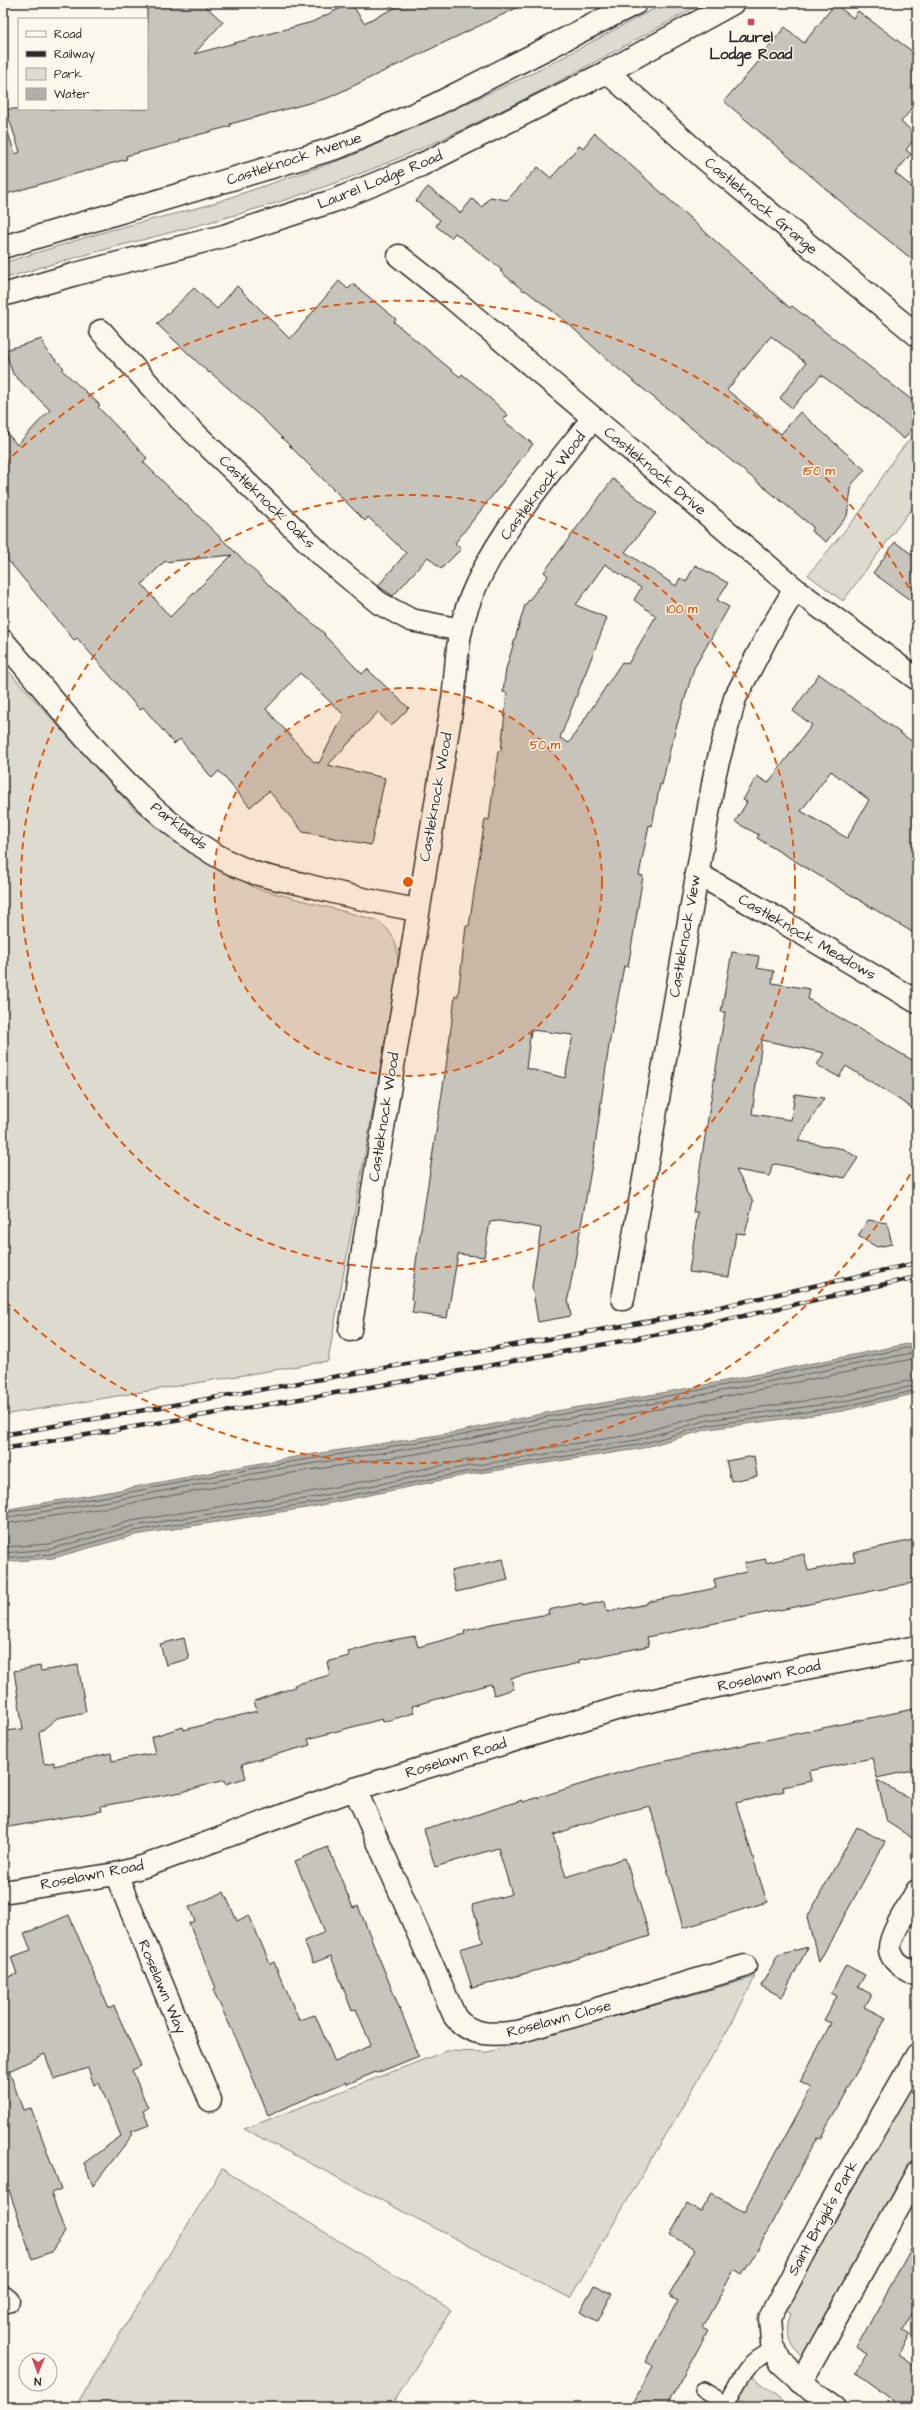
<svg xmlns="http://www.w3.org/2000/svg" width="920" height="2410" font-family="'Architects Daughter',sans-serif">
	<rect width="100%" height="100%" fill="#fbf7ec"/>
	<filter id="ink" filterUnits="userSpaceOnUse"><feTurbulence type="fractalNoise" baseFrequency=".025" numOctaves="2"/><feDisplacementMap in="SourceGraphic" scale="8" xChannelSelector="R" yChannelSelector="G"/><feConvolveMatrix kernelMatrix="1 2 1 2 8 2 1 2 1" color-interpolation-filters="sRGB"/></filter>
	<g filter="url(#ink)">
		<g fill="#dddad0" stroke="#84827e">
			<path d="M 665,3 L 703,3 C 580,70 454,142 321,188 C 217,225 108,245 3,279 L 3,263 L 107,231 L 205,206 L 349,157 L 535,72 Z"/>
			<path d="M 917,430 L 917,505 L 915,504 L 843,601 L 808,575 L 861,511 L 893,460 Z"/>
			<path d="M 3,665 L 134,809 L 201,856 L 255,888 L 376,920 C 396,933 398,946 398,969 L 328,1361 L 3,1415 Z"/>
			<path d="M 755,1977 L 734,2019 L 570,2298 L 244,2129 L 446,2051 L 488,2052 Z"/>
			<path d="M 917,2074 L 917,2159 L 804,2360 C 791,2346 784,2332 792,2313 L 786,2309 Z"/>
			<path d="M 222,2169 L 451,2310 L 391,2407 L 75,2407 Z"/>
			<path d="M 749,2374 L 792,2407 L 753,2407 L 737,2399 Z"/>
		</g>
		<path fill="#b1afa7" stroke="#7b7a75" d="M 917,1342 L 917,1393 L 843,1411 L 709,1429 L 639,1449 L 466,1475 L 312,1507 L 135,1535 L 53,1558 L 3,1562 L 3,1510 L 114,1491 L 282,1459 L 457,1432 L 550,1412 L 690,1388 Z"/>
		<g fill="none" stroke-linecap="round" stroke-linejoin="round">
			<g stroke="#61605d" stroke-width="1">
				<path d="M 3,1513 L 115,1495 L 283,1463 L 458,1436 L 551,1416 L 690,1392 L 917,1346"/>
				<path d="M 3,1518 L 116,1500 L 284,1468 L 459,1441 L 552,1421 L 691,1397 L 917,1352"/>
				<path d="M 3,1524 L 117,1506 L 285,1474 L 460,1447 L 553,1427 L 693,1403 L 917,1358"/>
				<path d="M 3,1547 L 50,1544 L 131,1521 L 310,1492 L 463,1461 L 636,1434 L 706,1415 L 840,1396 L 917,1379"/>
				<path d="M 3,1553 L 51,1549 L 133,1526 L 311,1498 L 464,1467 L 637,1440 L 708,1420 L 841,1402 L 917,1385"/>
				<path d="M 3,1558 L 52,1554 L 134,1531 L 312,1503 L 465,1472 L 638,1445 L 709,1425 L 842,1407 L 917,1390"/>
			</g>
		</g>
		<g fill="#c7c4bc" stroke="#2b2b2b" fill-rule="evenodd">
			<path d="M 147,3 L 202,3 L 223,22 L 194,54 L 312,22 L 351,3 L 364,23 L 405,3 L 527,3 L 328,98 L 230,124 L 231,126 L 179,140 L 179,142 L 126,156 L 127,159 L 3,195 L 3,134 L 8,133 L 15,154 L 20,152 L 6,109 L 147,109 Z"/>
			<path d="M 835,4 L 853,18 L 858,11 L 917,55 L 917,102 L 901,122 L 917,135 L 906,150 L 911,154 L 895,173 L 917,191 L 917,263 L 854,213 L 724,101 L 767,52 L 765,51 L 785,27 L 804,43 Z"/>
			<path d="M 595,133 L 790,308 L 792,306 L 917,404 L 917,423 L 904,439 L 865,407 L 821,375 L 792,408 L 780,398 L 806,363 L 771,336 L 727,390 L 781,434 L 800,412 L 865,470 L 852,484 L 847,516 L 826,542 L 811,531 L 813,527 L 610,362 L 564,320 L 525,290 L 524,291 L 500,271 L 502,270 L 455,233 L 451,238 L 436,226 L 440,220 L 416,201 L 428,187 L 461,213 L 472,199 L 482,207 L 490,197 L 507,200 L 538,167 L 551,178 L 580,145 L 583,148 Z"/>
			<path d="M 339,281 L 348,289 L 353,284 L 396,319 L 394,322 L 460,377 L 462,374 L 478,387 L 508,415 L 503,420 L 533,444 L 455,543 L 461,549 L 441,569 L 428,557 L 393,596 L 378,586 L 406,553 L 368,517 L 365,521 L 262,418 L 210,372 L 209,373 L 157,324 L 194,288 L 217,309 L 237,286 L 290,339 Z"/>
			<path d="M 42,339 L 46,350 L 64,368 L 62,370 L 100,405 L 98,407 L 147,458 L 143,462 L 272,588 L 325,634 L 324,635 L 362,674 L 367,669 L 409,708 L 391,726 L 378,712 L 328,765 L 385,778 L 371,845 L 303,832 L 269,791 L 250,807 L 219,771 L 212,778 L 180,739 L 174,744 L 143,707 L 140,710 L 77,638 L 74,640 L 3,554 L 3,428 L 17,445 L 50,410 L 13,374 L 5,350 ZM 232,555 L 170,617 L 142,584 L 164,562 ZM 300,673 L 344,715 L 319,763 L 314,762 L 266,709 Z"/>
			<path d="M 613,479 L 656,513 L 625,552 L 676,586 L 680,578 L 686,582 L 695,565 L 728,583 L 717,600 L 729,607 L 694,668 L 671,745 L 662,785 L 660,784 L 652,826 L 649,825 L 639,875 L 643,876 L 628,967 L 624,966 L 609,1045 L 594,1153 L 568,1299 L 571,1316 L 538,1322 L 532,1286 L 541,1228 L 499,1221 L 490,1222 L 484,1257 L 458,1254 L 447,1318 L 412,1313 L 414,1302 L 411,1299 L 416,1262 L 446,1067 L 455,996 L 458,996 L 466,926 L 469,926 L 485,819 L 489,820 L 498,751 L 501,751 L 507,693 L 503,692 L 506,669 L 525,605 L 548,576 L 544,572 ZM 605,564 L 641,588 L 634,600 L 656,616 L 628,664 L 622,662 L 569,743 L 560,738 L 607,618 L 576,605 ZM 531,1030 L 573,1035 L 565,1078 L 526,1068 Z"/>
			<path d="M 895,542 L 917,558 L 917,605 L 873,573 Z"/>
			<path d="M 819,674 L 917,745 L 917,935 L 757,838 L 759,835 L 735,822 L 747,802 L 743,800 L 757,776 L 768,783 L 812,725 L 793,711 ZM 831,771 L 869,800 L 847,838 L 801,811 Z"/>
			<path d="M 732,952 L 759,956 L 757,968 L 774,971 L 772,983 L 810,989 L 808,999 L 917,1063 L 917,1111 L 846,1066 L 839,1077 L 817,1065 L 824,1053 L 762,1040 L 752,1114 L 791,1120 L 795,1094 L 824,1098 L 798,1141 L 844,1149 L 858,1158 L 845,1178 L 776,1164 L 772,1165 L 770,1176 L 736,1170 L 753,1201 L 745,1234 L 736,1233 L 729,1277 L 689,1272 L 698,1212 L 693,1212 L 725,1012 L 721,1012 Z"/>
			<path d="M 868,1220 L 887,1223 L 892,1244 L 877,1247 L 858,1236 Z"/>
			<path d="M 754,1456 L 757,1476 L 731,1481 L 726,1461 Z"/>
			<path d="M 917,1539 L 917,1582 L 647,1637 L 649,1646 L 579,1660 L 579,1663 L 511,1678 L 514,1689 L 494,1695 L 491,1684 L 412,1706 L 414,1713 L 383,1722 L 382,1719 L 308,1739 L 310,1745 L 242,1764 L 246,1778 L 225,1784 L 224,1780 L 182,1792 L 101,1806 L 102,1811 L 3,1828 L 3,1731 L 23,1729 L 14,1671 L 40,1666 L 41,1671 L 78,1665 L 86,1712 L 57,1718 L 39,1733 L 44,1764 L 54,1762 L 54,1766 L 111,1753 L 112,1761 L 155,1753 L 151,1737 L 183,1727 L 184,1730 L 257,1711 L 254,1701 L 295,1687 L 294,1685 L 330,1675 L 327,1662 L 349,1656 L 348,1652 L 387,1641 L 415,1636 L 418,1647 L 465,1634 L 464,1631 L 496,1623 L 549,1614 L 548,1610 L 582,1603 L 583,1606 L 605,1601 L 607,1612 L 647,1604 L 647,1602 L 716,1588 L 714,1579 L 746,1572 L 744,1563 L 766,1559 L 766,1563 L 804,1554 L 808,1571 L 855,1561 L 853,1553 Z"/>
			<path d="M 503,1559 L 508,1580 L 456,1592 L 451,1571 Z"/>
			<path d="M 184,1638 L 189,1659 L 166,1665 L 160,1644 Z"/>
			<path d="M 913,1709 L 917,1728 L 917,1769 L 877,1778 L 872,1758 L 809,1771 L 811,1781 L 783,1787 L 784,1791 L 736,1803 L 767,1902 L 683,1928 L 650,1806 L 611,1815 L 553,1835 L 566,1877 L 625,1858 L 650,1936 L 560,1964 L 472,1988 L 460,1949 L 483,1942 L 472,1905 L 512,1894 L 498,1848 L 435,1867 L 424,1829 L 454,1820 L 454,1822 L 522,1800 L 523,1802 L 638,1767 Z"/>
			<path d="M 877,1780 L 917,1803 L 917,1841 L 887,1822 Z"/>
			<path d="M 857,1827 L 885,1842 L 819,1962 L 807,1918 Z"/>
			<path d="M 328,1847 L 353,1908 L 358,1906 L 419,2056 L 377,2073 L 376,2072 L 347,2084 L 346,2082 L 268,2115 L 241,2049 L 213,1990 L 216,1988 L 189,1923 L 195,1921 L 189,1907 L 224,1892 L 237,1921 L 249,1915 L 270,1964 L 274,1962 L 299,2020 L 315,2015 L 335,2062 L 371,2045 L 356,2009 L 352,2011 L 331,1956 L 313,1963 L 304,1941 L 325,1932 L 295,1861 Z"/>
			<path d="M 69,1915 L 109,2009 L 114,2006 L 141,2066 L 132,2070 L 148,2108 L 143,2111 L 149,2125 L 131,2132 L 133,2134 L 93,2186 L 84,2163 L 121,2136 L 99,2083 L 94,2085 L 88,2068 L 54,2079 L 45,2054 L 9,2071 L 23,2110 L 31,2108 L 61,2189 L 51,2193 L 65,2232 L 51,2252 L 32,2259 L 3,2172 L 3,1979 L 17,1974 L 11,1957 L 31,1950 L 24,1934 Z"/>
			<path d="M 808,1947 L 782,1997 L 761,1986 L 778,1955 Z"/>
			<path d="M 846,1965 L 865,1975 L 858,1987 L 871,1994 L 864,2007 L 886,2018 L 820,2139 L 817,2138 L 754,2256 L 742,2275 L 734,2270 L 702,2328 L 708,2331 L 666,2407 L 631,2407 L 653,2366 L 645,2362 L 678,2301 L 669,2296 L 695,2249 L 670,2235 L 687,2204 L 701,2212 L 712,2194 L 744,2212 L 811,2088 L 800,2082 L 831,2023 L 824,2020 L 837,1996 L 831,1993 Z"/>
			<path d="M 917,2238 L 917,2305 L 903,2330 L 910,2334 L 898,2355 L 917,2368 L 917,2407 L 902,2407 L 856,2373 L 868,2355 L 856,2348 Z"/>
			<path d="M 594,2285 L 612,2294 L 598,2321 L 580,2312 Z"/>
		</g>
		<g fill="none" stroke-linecap="round" stroke-linejoin="round">
			<defs>
				<g id="lane">
					<path d="M 703,2390 L 731,2407"/>
					<path d="M 726,2405 C 741,2378 745,2362 774,2349"/>
				</g>
				<g id="street">
					<path d="M 607,72 L 706,160 L 917,335"/>
					<path d="M 3,247 L 339,147 L 435,105 L 636,3"/>
					<path d="M 399,256 L 452,298 L 795,589 L 917,679"/>
					<path d="M 101,331 L 180,419 L 326,559 L 379,603 L 411,620 L 461,630"/>
					<path d="M 3,641 C 68,715 157,839 252,872 C 268,878 285,880 302,884 C 340,894 378,903 417,910"/>
					<path d="M 696,873 L 778,919 L 917,1002"/>
					<path d="M 623,1299 L 715,773 L 735,698 L 770,631 L 795,589"/>
					<path d="M 350,1330 L 453,699 C 456,676 456,652 461,629 C 477,555 547,477 593,418"/>
					<path d="M 355,1789 L 455,2017 C 471,2037 494,2035 518,2032 L 745,1966"/>
					<path d="M 116,1874 L 210,2100"/>
					<path d="M 917,1891 C 910,1904 888,1937 890,1950 C 892,1963 907,1969 917,1975"/>
					<path d="M 3,1892 L 116,1874 L 145,1866 L 355,1789 L 619,1708 L 753,1678 L 917,1647"/>
					<path d="M 3,2297 L 8,2301"/>
					<path d="M 801,2382 L 917,2173"/>
					<path d="M 835,2407 L 811,2390 L 780,2362 L 772,2343 L 770,2318 L 827,2210 L 917,2055"/>
				</g>
				<path id="secondary" d="M 3,295 L 76,274 L 224,236 L 333,201 L 421,165 L 607,72 L 733,3"/>
			</defs>
			<use href="#lane" stroke="#2b2b2b" stroke-width="18"/>
			<use href="#street" stroke="#2b2b2b" stroke-width="25"/>
			<use href="#secondary" stroke="#2b2b2b" stroke-width="25"/>
			<use href="#lane" stroke="#fbf7ec" stroke-width="15"/>
			<use href="#street" stroke="#fbf7ec" stroke-width="22"/>
			<use href="#secondary" stroke="#fbf7ec" stroke-width="22"/>
			<defs>
				<g id="rail">
					<path d="M 3,1435 L 679,1316 L 917,1263"/>
					<path d="M 3,1449 L 406,1381 L 681,1330 L 917,1277"/>
				</g>
			</defs>
			<use href="#rail" stroke="#2b2b2b" stroke-width="4.5"/>
			<use href="#rail" stroke="#fbf7ec" stroke-width="3" stroke-dasharray="9" stroke-linecap="butt"/>
		</g>
	</g>
	<circle cx="408" cy="882" r="194" fill="#e8590c" fill-opacity=".12"/>
	<g fill="none" stroke="#e8590c" stroke-width="2" stroke-dasharray="7 5">
		<circle cx="408" cy="882" r="194"/>
		<circle cx="408" cy="882" r="387"/>
		<path d="M916 1164A581 581 0 0 1 4 1300M4 464A581 581 0 0 1 916 600"/>
	</g>
	<rect fill="#d1495b" stroke="#fbf7ec" stroke-width="1.5" x="747" y="18" width="8" height="8" rx="2"/>
	<g text-anchor="middle" dominant-baseline="central" stroke-width="3" stroke-linejoin="round" paint-order="stroke">
		<g font-size="15" font-weight="bold" fill="#2b2b2b" stroke="#fbf7ec">
			<text x="751" y="37">Laurel<tspan x="751" dy="17">Lodge Road</tspan></text>
		</g>
		<g font-size="15" fill="#2b2b2b" stroke="#fbf7ec">
			<text transform="translate(294 159) rotate(-18)">Castleknock Avenue</text>
			<text transform="translate(380 180) rotate(-22)">Laurel Lodge Road</text>
			<text transform="translate(761 206) rotate(40)">Castleknock Grange</text>
			<text transform="translate(655 471) rotate(40)">Castleknock Drive</text>
			<text transform="translate(543 486) rotate(-53)">Castleknock Wood</text>
			<text transform="translate(267 502) rotate(44)">Castleknock Oaks</text>
			<text transform="translate(436 797) rotate(-80)">Castleknock Wood</text>
			<text transform="translate(179 826) rotate(38)">Parklands</text>
			<text transform="translate(685 936) rotate(-80)">Castleknock View</text>
			<text transform="translate(807 937) rotate(30)">Castleknock Meadows</text>
			<text transform="translate(384 1117) rotate(-81)">Castleknock Wood</text>
			<text transform="translate(769 1676) rotate(-12)">Roselawn Road</text>
			<text transform="translate(456 1758) rotate(-17)">Roselawn Road</text>
			<text transform="translate(92 1875) rotate(-11)">Roselawn Road</text>
			<text transform="translate(162 1987) rotate(67)">Roselawn Way</text>
			<text transform="translate(559 2019) rotate(-15)">Roselawn Close</text>
			<text transform="translate(823 2218) rotate(-61)">Saint Brigid's Park</text>
		</g>
	</g>
	<circle cx="408" cy="882" r="6" fill="#e8590c" stroke="#fbf7ec" stroke-width="2"/>
	<g font-size="12" text-anchor="middle" font-weight="bold" fill="#e8590c" stroke="#fbf7ec" stroke-width="3" stroke-linejoin="round" paint-order="stroke">
		<text x="819" y="475">150 m</text>
		<text x="682" y="613">100 m</text>
		<text x="545" y="749">50 m</text>
	</g>
	<rect width="920" height="2410" fill="none" stroke="#fbf7ec" stroke-width="16"/>
	<rect x="8" y="8" width="904" height="2394" fill="none" stroke="#2b2b2b" stroke-width="1.5" filter="url(#ink)"/>
	<rect x="18" y="18" width="130" height="92" fill="#fbf7ec" stroke="#a8a59f"/>
	<rect x="26" y="31" width="20" height="6" fill="#fbf7ec" stroke="#a8a59f"/>
	<text x="54" y="38" font-size="12" fill="#2b2b2b">Road</text>
	<rect x="26" y="51" width="20" height="6" fill="#2b2b2b" stroke="#a8a59f"/>
	<text x="54" y="58" font-size="12" fill="#2b2b2b">Railway</text>
	<rect x="26" y="68" width="20" height="12" fill="#dddad0" stroke="#a8a59f"/>
	<text x="54" y="78" font-size="12" fill="#2b2b2b">Park</text>
	<rect x="26" y="88" width="20" height="12" fill="#b1afa7" stroke="#a8a59f"/>
	<text x="54" y="98" font-size="12" fill="#2b2b2b">Water</text>
	<g transform="translate(38 2372) rotate(181)"><circle r="19" fill="#fbf7ec" stroke="#a8a59f"/>
	<path d="M0-3L7 15L0 10L-7 15Z" fill="#d1495b"/>
	<text y="-6" font-size="11" font-weight="bold" text-anchor="middle" fill="#2b2b2b">N</text>
	</g>
</svg>
